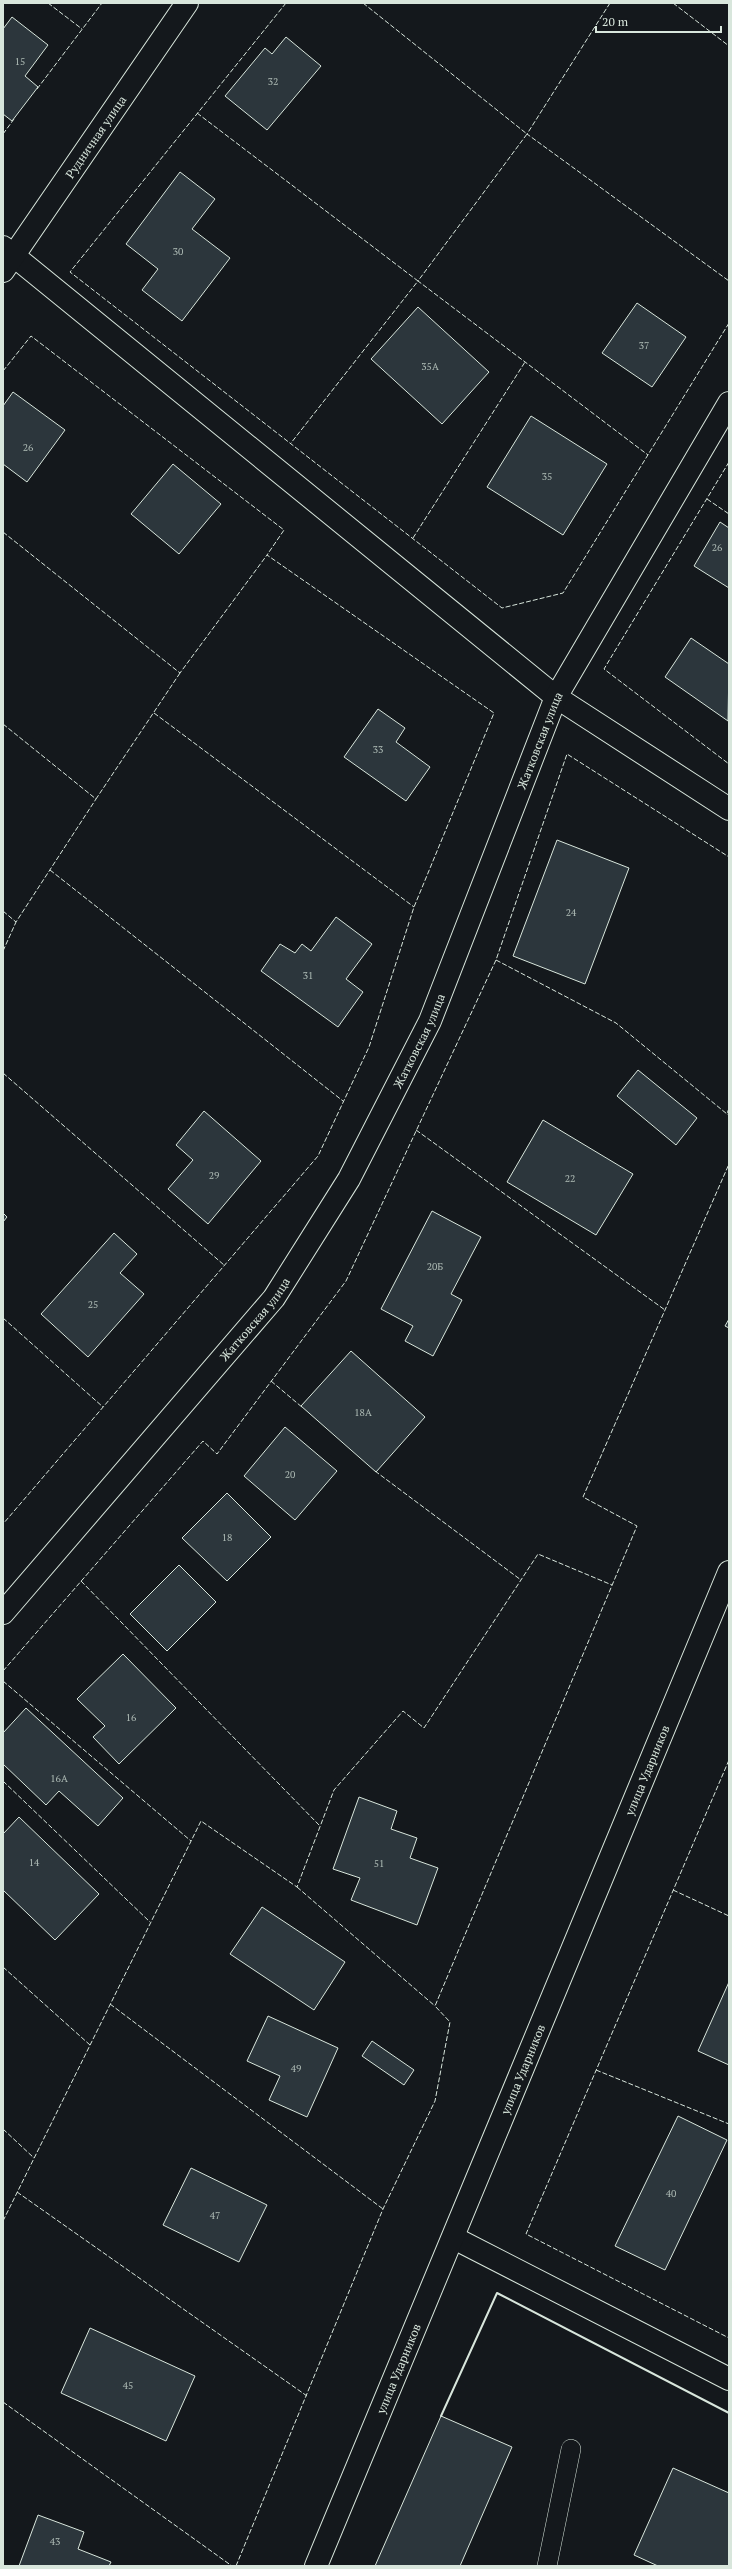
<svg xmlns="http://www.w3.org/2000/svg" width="732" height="2569" font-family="'PT Serif',serif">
	<rect width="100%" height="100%" fill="#14181c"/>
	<g fill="#2c363c" stroke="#d8e6dc">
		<path d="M 12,17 L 48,45 L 25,76 L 38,87 L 12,121 L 3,114 L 3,29 Z"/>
		<path d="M 286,37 L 321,66 L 267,130 L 225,96 L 265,48 L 272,54 Z"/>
		<path d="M 180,172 L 215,199 L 192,229 L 230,258 L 182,321 L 142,290 L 158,269 L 126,244 Z"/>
		<path d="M 637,303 L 686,337 L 652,387 L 602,353 Z"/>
		<path d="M 418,307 L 489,372 L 442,424 L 371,359 Z"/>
		<path d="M 13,392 L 65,430 L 27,482 L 3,464 L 3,406 Z"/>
		<path d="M 531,416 L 607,464 L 563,535 L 487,487 Z"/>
		<path d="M 173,464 L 221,504 L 179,554 L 131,514 Z"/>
		<path d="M 720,522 L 729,528 L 729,588 L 694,566 Z"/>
		<path d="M 691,638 L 729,664 L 728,721 L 665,677 Z"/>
		<path d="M 378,709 L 405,728 L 396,742 L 430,767 L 406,801 L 344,757 Z"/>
		<path d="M 557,840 L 629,868 L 585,984 L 513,956 Z"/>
		<path d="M 336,917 L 372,944 L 346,979 L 363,992 L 338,1027 L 261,971 L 280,944 L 295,953 L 302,944 L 311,951 Z"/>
		<path d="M 638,1070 L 697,1118 L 676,1145 L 617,1096 Z"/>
		<path d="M 204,1111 L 261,1161 L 208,1224 L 168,1189 L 193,1160 L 176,1145 Z"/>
		<path d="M 543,1120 L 633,1174 L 596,1235 L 507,1182 Z"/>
		<path d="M 432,1211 L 481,1237 L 451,1294 L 462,1300 L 433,1356 L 405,1341 L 413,1326 L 381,1309 Z"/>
		<path d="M 3,1213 L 7,1217 L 3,1222 Z"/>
		<path d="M 114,1233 L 137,1254 L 120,1273 L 144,1294 L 88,1357 L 41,1314 Z"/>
		<path d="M 729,1319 L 729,1328 L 725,1326 Z"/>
		<path d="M 351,1351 L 425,1417 L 376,1472 L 301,1406 Z"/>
		<path d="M 285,1427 L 337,1471 L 295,1520 L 244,1476 Z"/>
		<path d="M 227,1493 L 271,1537 L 227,1581 L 182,1538 Z"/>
		<path d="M 179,1565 L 216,1602 L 167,1651 L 130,1614 Z"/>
		<path d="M 123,1654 L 176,1708 L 119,1764 L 93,1737 L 105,1726 L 77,1699 Z"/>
		<path d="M 26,1708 L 123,1798 L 98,1826 L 59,1791 L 46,1805 L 3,1764 L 3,1733 Z"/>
		<path d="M 359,1797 L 397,1811 L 391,1829 L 417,1838 L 410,1858 L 438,1868 L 417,1925 L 351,1900 L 360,1878 L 333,1869 Z"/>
		<path d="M 19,1817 L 99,1894 L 55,1940 L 3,1890 L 3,1834 Z"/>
		<path d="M 262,1907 L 345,1962 L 314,2010 L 230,1954 Z"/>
		<path d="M 729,1982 L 729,2065 L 698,2051 Z"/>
		<path d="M 268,2016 L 338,2048 L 307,2117 L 269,2100 L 280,2076 L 247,2061 Z"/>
		<path d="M 372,2041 L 414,2070 L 404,2085 L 362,2056 Z"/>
		<path d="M 678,2116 L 727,2140 L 665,2270 L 615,2246 Z"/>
		<path d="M 191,2168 L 267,2205 L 239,2262 L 163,2225 Z"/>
		<path d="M 90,2328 L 195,2376 L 166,2441 L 61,2393 Z"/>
		<path d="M 441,2416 L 512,2447 L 460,2566 L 375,2566 Z"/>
		<path d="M 673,2468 L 729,2493 L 729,2566 L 658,2566 L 634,2555 Z"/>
		<path d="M 38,2515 L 84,2532 L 78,2549 L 111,2562 L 109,2566 L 19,2566 Z"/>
	</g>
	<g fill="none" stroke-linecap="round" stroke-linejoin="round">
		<defs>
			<path id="service" d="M 547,2566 L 571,2449"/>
			<g id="minor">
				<path d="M 3,247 L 556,697 L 729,809"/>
				<path id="s1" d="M 3,271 L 187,3"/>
				<path id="s2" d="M 3,1613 L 274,1298 L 349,1179 L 430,1021 L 556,697 L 729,403"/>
				<path d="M 454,2238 L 729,2379"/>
				<path id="s3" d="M 316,2566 L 729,1572"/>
			</g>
		</defs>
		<use href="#service" stroke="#d8e6dc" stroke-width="20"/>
		<use href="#minor" stroke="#d8e6dc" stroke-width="24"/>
		<use href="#service" stroke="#14181c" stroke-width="19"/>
		<use href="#minor" stroke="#14181c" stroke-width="22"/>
		<g stroke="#d8e6dc" stroke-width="1" stroke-dasharray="5 2" stroke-linecap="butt">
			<path d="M 48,3 L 82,29"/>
			<path d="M 286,3 L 70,272 L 502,608 L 563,593 L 729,323"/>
			<path d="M 363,3 L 527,134 L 418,281 L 648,455"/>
			<path d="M 610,3 L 527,134 L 729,281"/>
			<path d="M 673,3 L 729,46"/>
			<path d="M 37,89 L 102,3"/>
			<path d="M 197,113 L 418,281 L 291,443"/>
			<path d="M 3,134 L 14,119"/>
			<path d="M 3,371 L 31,336 L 284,530 L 267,555 L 494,713 L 414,907 L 369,1047 L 318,1156 L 3,1524"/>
			<path d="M 729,462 L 604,669 L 729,764"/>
			<path d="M 707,499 L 729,514"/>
			<path d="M 3,532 L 180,673 L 267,555"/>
			<path d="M 413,538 L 525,362"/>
			<path d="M 154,713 L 414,907"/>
			<path d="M 3,724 L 96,799 L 180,673"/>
			<path d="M 50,870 L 343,1101"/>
			<path d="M 3,911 L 16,922 L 96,799"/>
			<path d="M 3,951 L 16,922"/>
			<path d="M 496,960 L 616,1023 L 727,1114"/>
			<path d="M 3,1073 L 224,1265"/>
			<path d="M 729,1108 L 727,1114 L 729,1115"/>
			<path d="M 416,1130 L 665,1310"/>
			<path d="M 3,1318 L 103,1407"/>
			<path d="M 271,1381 L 303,1408"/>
			<path d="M 375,1471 L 521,1580"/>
			<path d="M 81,1581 L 320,1826"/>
			<path d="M 3,1671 L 203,1441 L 217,1454 L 346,1281 L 496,960 L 567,754 L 729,857"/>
			<path d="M 3,1681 L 191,1841"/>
			<path d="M 729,1760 L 526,2234 L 729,2338"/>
			<path d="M 3,1781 L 150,1922"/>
			<path d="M 297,1887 L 435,2006"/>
			<path d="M 673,1890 L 729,1916"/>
			<path d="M 3,1967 L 90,2045"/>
			<path d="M 110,2004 L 383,2209"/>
			<path d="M 596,2070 L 729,2124"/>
			<path d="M 3,2129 L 34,2158"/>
			<path d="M 17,2192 L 307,2396"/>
			<path d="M 3,2221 L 201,1821 L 297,1887 L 334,1790 L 403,1711 L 424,1728 L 538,1554 L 612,1585"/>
			<path d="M 3,2402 L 232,2566"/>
			<path d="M 236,2566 L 383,2209 L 435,2101 L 450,2022 L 435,2006 L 637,1526 L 583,1497 L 729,1164"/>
		</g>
		<path stroke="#d8e6dc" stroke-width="2" d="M 441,2416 L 497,2293 L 729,2413"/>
	</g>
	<g text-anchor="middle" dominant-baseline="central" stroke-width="3" stroke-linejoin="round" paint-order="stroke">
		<g font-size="10" fill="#adbab4">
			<text x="20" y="61">15</text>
			<text x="273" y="81">32</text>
			<text x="178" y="251">30</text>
			<text x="644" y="345">37</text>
			<text x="430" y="366">35А</text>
			<text x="28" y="447">26</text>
			<text x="547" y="476">35</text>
			<text x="717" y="547">26</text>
			<text x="378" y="749">33</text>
			<text x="571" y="912">24</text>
			<text x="308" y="975">31</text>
			<text x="214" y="1175">29</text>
			<text x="570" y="1178">22</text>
			<text x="435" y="1266">20Б</text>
			<text x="93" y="1304">25</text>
			<text x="363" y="1412">18А</text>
			<text x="290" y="1474">20</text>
			<text x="227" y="1537">18</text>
			<text x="131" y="1717">16</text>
			<text x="59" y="1778">16А</text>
			<text x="34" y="1862">14</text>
			<text x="379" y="1863">51</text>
			<text x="296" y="2068">49</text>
			<text x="671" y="2193">40</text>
			<text x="215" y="2215">47</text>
			<text x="128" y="2385">45</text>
			<text x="55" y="2541">43</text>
		</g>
		<g font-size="12" fill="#d8e6dc" stroke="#14181c">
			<text stroke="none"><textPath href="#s1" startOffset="163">Рудничная улица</textPath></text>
			<text stroke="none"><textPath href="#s2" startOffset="1035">Жатковская улица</textPath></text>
			<text stroke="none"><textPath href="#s2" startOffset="711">Жатковская улица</textPath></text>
			<text stroke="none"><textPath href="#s2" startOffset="387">Жатковская улица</textPath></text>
			<text stroke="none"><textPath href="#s3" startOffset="862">улица Ударников</textPath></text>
			<text stroke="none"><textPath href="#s3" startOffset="538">улица Ударников</textPath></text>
			<text stroke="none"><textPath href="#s3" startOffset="214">улица Ударников</textPath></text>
		</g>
	</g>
	<rect width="732" height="2569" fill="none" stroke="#d8e6dc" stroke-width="8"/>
	<path d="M596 26v6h125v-6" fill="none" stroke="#d8e6dc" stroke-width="2"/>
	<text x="602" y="26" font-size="12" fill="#d8e6dc" stroke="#14181c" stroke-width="3" paint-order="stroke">20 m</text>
</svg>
